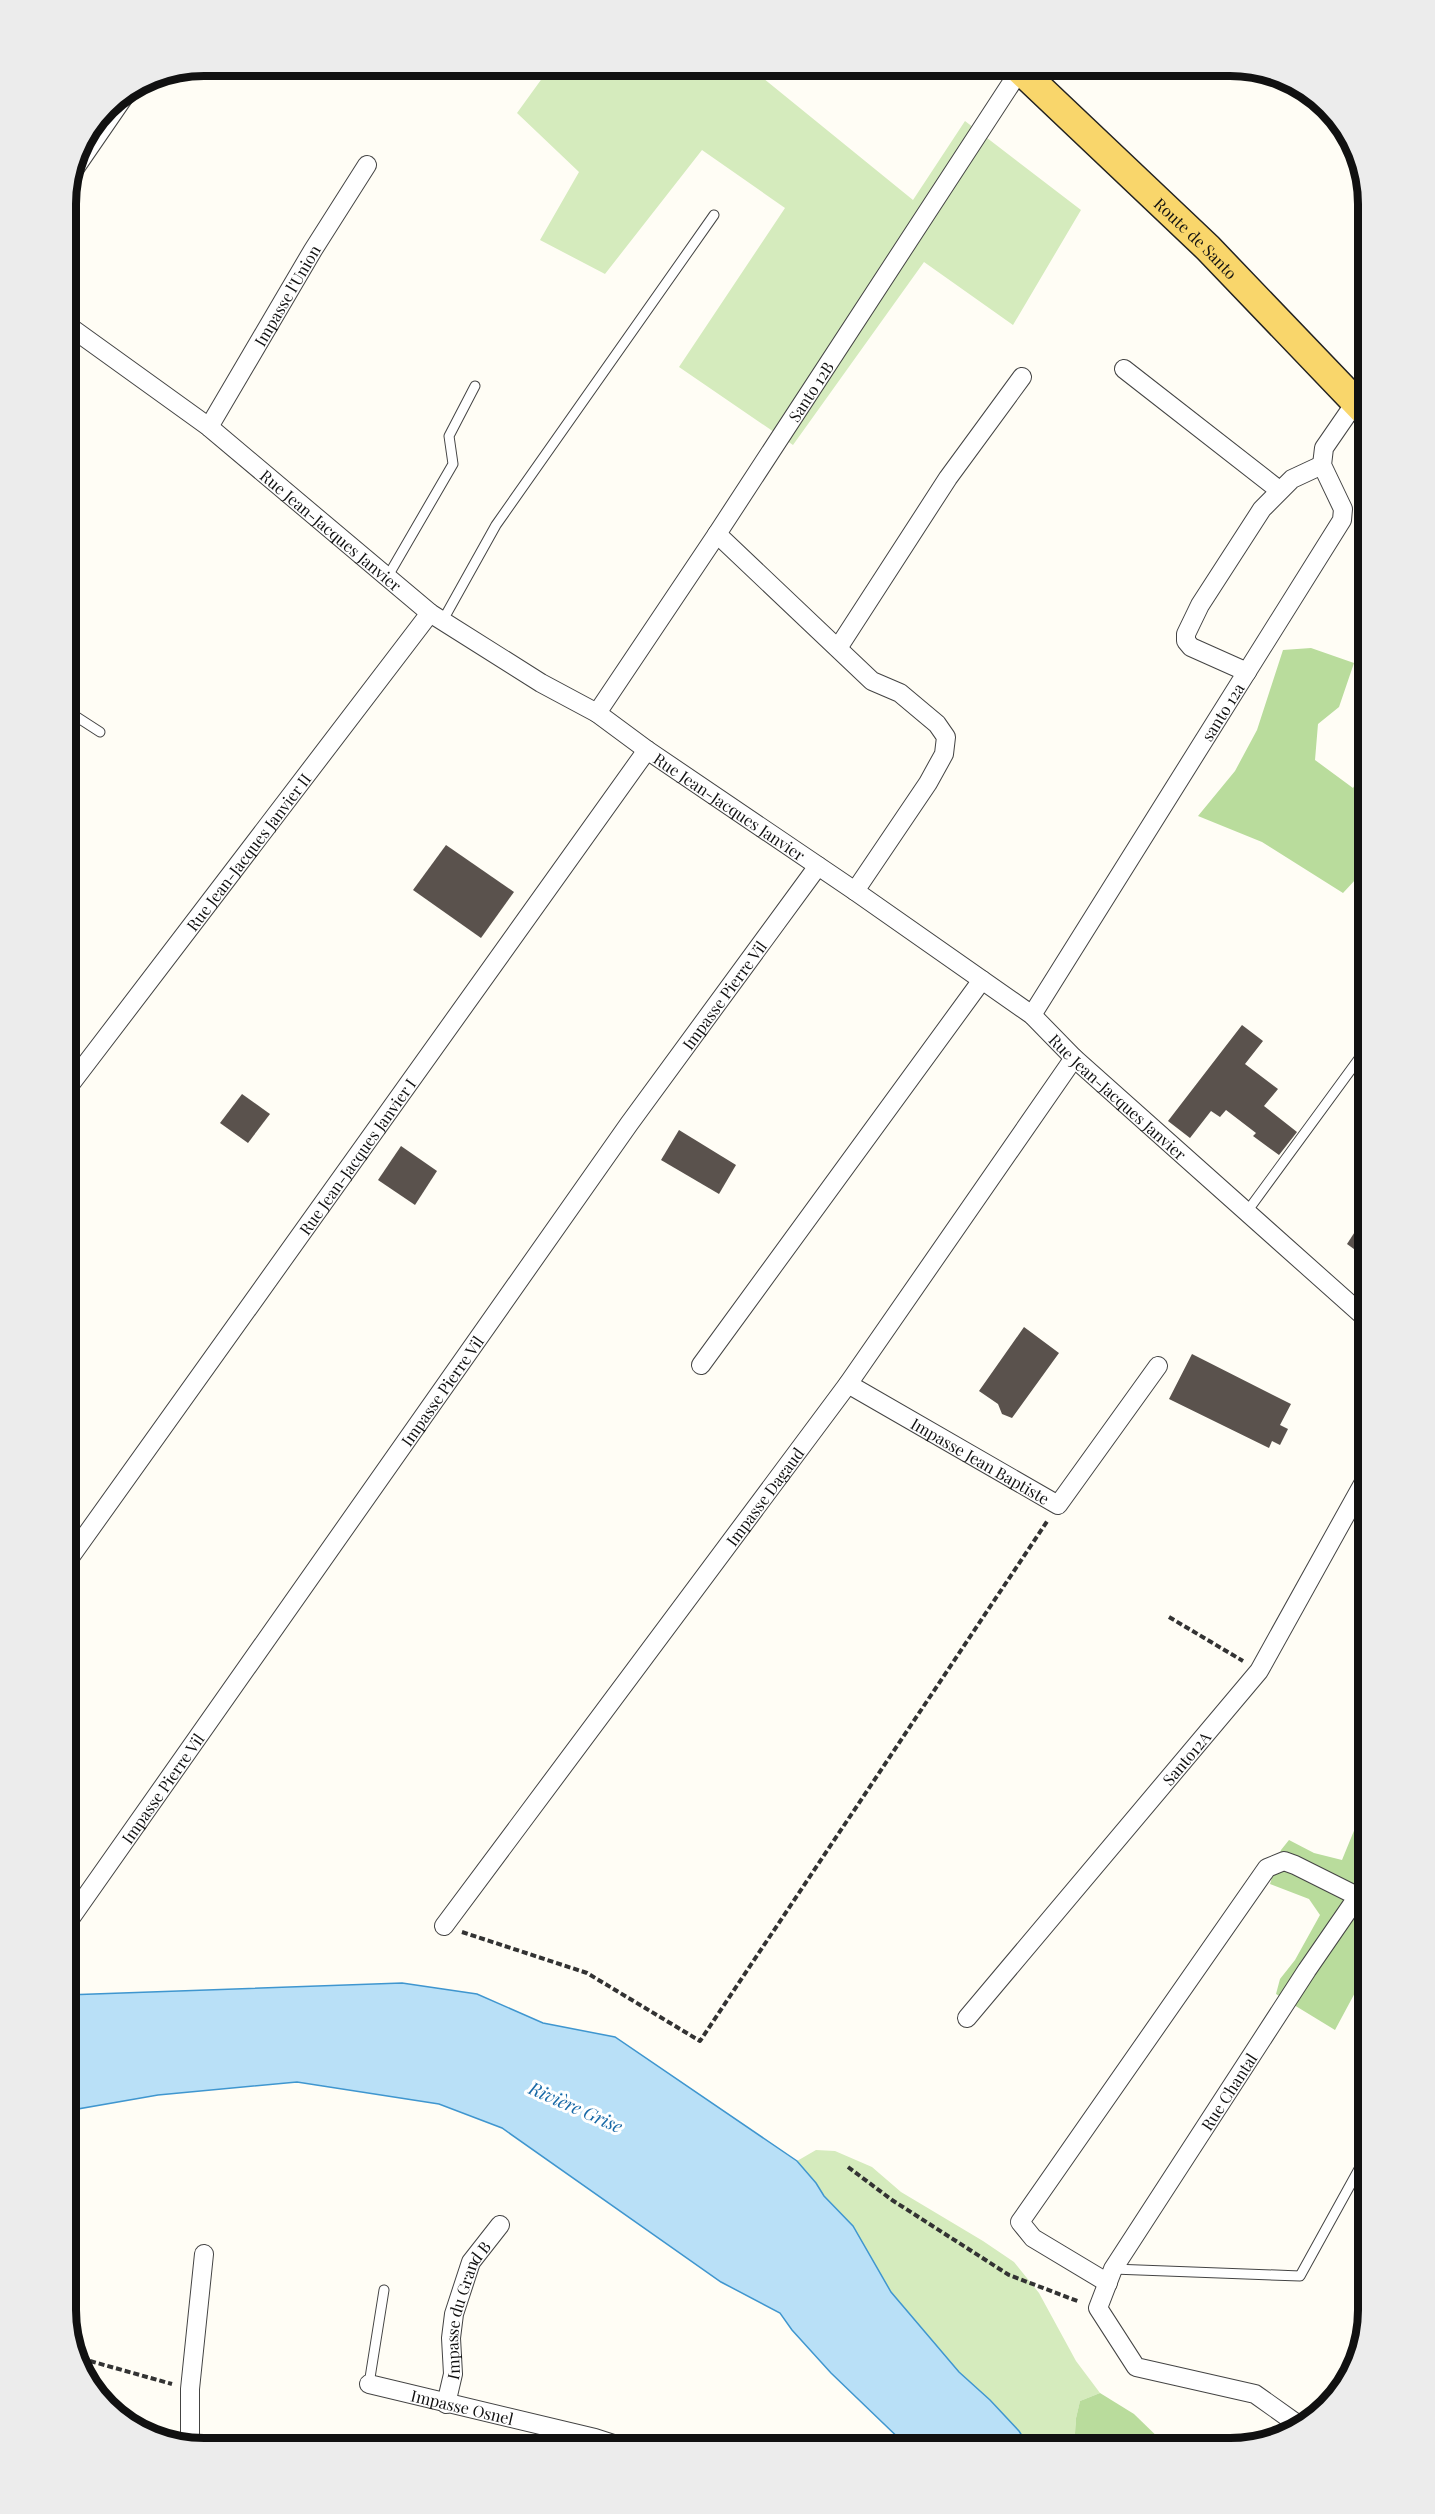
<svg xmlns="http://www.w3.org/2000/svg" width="1435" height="2514" font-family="'Playfair Display',serif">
	<rect width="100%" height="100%" fill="#fffdf5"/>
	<g fill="#d5ebbd">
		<path d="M 551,66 L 748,66 L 913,200 L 965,121 L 1081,210 L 1013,325 L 924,262 L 793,445 L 679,367 L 785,208 L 702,150 L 605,274 L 540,240 L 579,172 L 517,113 Z"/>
		<path d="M 816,2150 L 835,2151 L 872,2167 L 901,2192 L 983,2241 L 1014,2262 L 1039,2293 L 1076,2361 L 1100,2393 L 1080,2401 L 1076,2418 L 1074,2448 L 1030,2448 L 1019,2431 L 990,2400 L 959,2372 L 891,2292 L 853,2226 L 824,2196 L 816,2183 L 797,2161 Z"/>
	</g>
	<g fill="#b9dc9c">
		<path d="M 1311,648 L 1354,663 L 1339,707 L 1318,724 L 1315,760 L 1353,788 L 1369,762 L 1369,865 L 1343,893 L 1262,842 L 1198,816 L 1235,771 L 1257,730 L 1283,650 Z"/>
		<path d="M 1369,1794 L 1369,1993 L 1357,1989 L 1335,2030 L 1276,1994 L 1280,1979 L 1295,1960 L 1320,1915 L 1309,1899 L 1270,1884 L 1281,1850 L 1289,1840 L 1314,1853 L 1342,1860 Z"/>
		<path d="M 1100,2393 L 1134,2414 L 1169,2448 L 1074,2448 L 1076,2418 L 1080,2401 Z"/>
	</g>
	<path fill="#b9e0f7" stroke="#3f96cf" stroke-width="1.5" d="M 402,1983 L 477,1994 L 543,2023 L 615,2037 L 797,2161 L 816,2183 L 824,2196 L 853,2226 L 891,2292 L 959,2372 L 990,2400 L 1019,2431 L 1030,2448 L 909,2448 L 831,2373 L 792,2330 L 780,2313 L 721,2282 L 502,2128 L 439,2104 L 297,2082 L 158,2095 L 66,2111 L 66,1995 Z"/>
	<g fill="#5a524d">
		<path d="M 446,845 L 514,892 L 481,938 L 413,890 Z"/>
		<path d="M 1242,1025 L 1263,1041 L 1245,1064 L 1278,1089 L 1264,1106 L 1297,1132 L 1279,1155 L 1253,1136 L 1256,1133 L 1226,1110 L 1220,1117 L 1211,1111 L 1190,1138 L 1168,1121 Z"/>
		<path d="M 242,1094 L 270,1114 L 248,1143 L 220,1123 Z"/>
		<path d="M 679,1130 L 736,1165 L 719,1194 L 661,1160 Z"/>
		<path d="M 401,1146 L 437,1171 L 415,1205 L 378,1180 Z"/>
		<path d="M 1369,1210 L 1369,1260 L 1347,1244 Z"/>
		<path d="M 1024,1327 L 1059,1353 L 1012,1418 L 1002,1414 L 998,1404 L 979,1391 Z"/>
		<path d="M 1192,1354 L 1291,1404 L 1280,1425 L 1288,1429 L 1280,1445 L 1272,1441 L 1269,1448 L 1169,1399 Z"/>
	</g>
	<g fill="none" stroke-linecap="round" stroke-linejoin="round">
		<defs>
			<g id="service">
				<path d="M 388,576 L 453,464 L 449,436 L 475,386"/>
				<path d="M 443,620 L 496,525 L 714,215"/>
				<path d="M 66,710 L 100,732"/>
				<path d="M 1246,1213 L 1369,1045"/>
				<path d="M 1113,2269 L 1300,2276 L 1369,2151"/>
				<path d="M 369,2384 L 384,2290"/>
			</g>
			<g id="minor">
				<path d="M 71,174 L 126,94"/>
				<path id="s1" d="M 66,324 L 209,427 L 430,613 L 541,683 L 597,713 L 647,750 L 855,891 L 1032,1015 L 1074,1058 L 1369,1321"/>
				<path d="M 1124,369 L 1279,490"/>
				<path id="s2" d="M 209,427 L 313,250 L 367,165"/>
				<path d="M 717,534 L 872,681 L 900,693 L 937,724 L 946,737 L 944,754 L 928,783 L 855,891"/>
				<path d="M 838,648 L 948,478 L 1022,377"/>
				<path d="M 1247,672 L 1191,647 L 1186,641 L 1186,634 L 1200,605 L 1262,509 L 1292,479 L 1322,465"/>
				<path id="s3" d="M 597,713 L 717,534 L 1020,70"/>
				<path id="s4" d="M 1032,1015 L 1342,520 L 1343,509 L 1322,465 L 1324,448 L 1355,403"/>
				<path id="s5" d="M 66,1090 L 430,613"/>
				<path d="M 701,1365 L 982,980"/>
				<path id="s6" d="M 848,1384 L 1058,1505 L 1158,1366"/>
				<path id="s7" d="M 66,1563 L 647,750"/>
				<path id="s8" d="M 70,1919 L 629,1124 L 818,866"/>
				<path id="s9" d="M 444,1926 L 848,1384 L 1074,1058"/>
				<path id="s10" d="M 967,2018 L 1259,1671 L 1369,1473"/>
				<path d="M 1108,2283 L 1033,2238 L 1020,2222 L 1267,1868 L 1284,1861 L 1295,1865 L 1357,1896"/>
				<path id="s11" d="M 369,2384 L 595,2438 L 626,2448"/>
				<path id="s12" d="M 446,2404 L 453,2374 L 451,2338 L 454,2314 L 471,2262 L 500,2225"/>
				<path id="s13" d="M 1300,2426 L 1255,2394 L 1136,2367 L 1098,2308 L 1113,2269 L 1307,1970 L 1369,1880"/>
				<path d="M 190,2446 L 190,2389 L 204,2254"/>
			</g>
			<g id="primary">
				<path id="s14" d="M 1016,66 L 1208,248 L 1369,416"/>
			</g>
		</defs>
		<use href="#service" stroke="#444" stroke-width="11"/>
		<use href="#minor" stroke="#444" stroke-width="20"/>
		<use href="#primary" stroke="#222" stroke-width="31"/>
		<g stroke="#333" stroke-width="4" stroke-dasharray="6 3" stroke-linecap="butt">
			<path d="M 1169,1617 L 1243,1661"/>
			<path d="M 462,1932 L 587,1973 L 700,2041 L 1048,1520"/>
			<path d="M 848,2167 L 892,2200 L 1009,2275 L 1080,2302"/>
			<path d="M 90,2361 L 172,2384"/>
		</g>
		<use href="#service" stroke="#fff" stroke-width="9"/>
		<use href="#minor" stroke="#fff" stroke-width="18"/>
		<use href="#primary" stroke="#f9d66b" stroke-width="28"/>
	</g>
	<g text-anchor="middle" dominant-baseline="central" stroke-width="6" stroke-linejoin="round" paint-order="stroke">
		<g font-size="16" fill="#111" stroke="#fff">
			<text stroke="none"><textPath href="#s14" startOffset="249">Route de Santo</textPath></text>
			<text stroke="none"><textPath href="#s2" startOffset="153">Impasse l'Union</textPath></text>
			<text stroke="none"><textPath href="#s3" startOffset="386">Santo 12B</textPath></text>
			<text stroke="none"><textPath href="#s1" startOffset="336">Rue Jean-Jacques Janvier</textPath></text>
			<text stroke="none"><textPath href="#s4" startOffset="358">santo 12a</textPath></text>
			<text stroke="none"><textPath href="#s1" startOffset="822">Rue Jean-Jacques Janvier</textPath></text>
			<text stroke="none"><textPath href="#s5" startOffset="300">Rue Jean-Jacques Janvier II</textPath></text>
			<text stroke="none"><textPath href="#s8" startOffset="1132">Impasse Pierre Vil</textPath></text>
			<text stroke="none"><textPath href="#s1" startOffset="1308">Rue Jean-Jacques Janvier</textPath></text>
			<text stroke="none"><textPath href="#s7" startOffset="500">Rue Jean-Jacques Janvier I</textPath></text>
			<text stroke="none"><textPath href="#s8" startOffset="646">Impasse Pierre Vil</textPath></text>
			<text stroke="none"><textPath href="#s6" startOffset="153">Impasse Jean Baptiste</textPath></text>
			<text stroke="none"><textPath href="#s9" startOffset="536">Impasse Dagaud</textPath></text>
			<text stroke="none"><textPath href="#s10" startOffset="340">Santo12A</textPath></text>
			<text stroke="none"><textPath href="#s8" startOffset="160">Impasse Pierre Vil</textPath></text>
			<text stroke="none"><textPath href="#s13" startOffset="501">Rue Chantal</textPath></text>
			<text stroke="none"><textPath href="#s12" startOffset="98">Impasse du Grand B</textPath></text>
			<text stroke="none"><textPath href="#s11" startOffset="96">Impasse Osnel</textPath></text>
		</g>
		<g font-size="18" font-style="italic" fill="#1768a6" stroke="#fff">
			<text transform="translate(576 2107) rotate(24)">Rivière Grise</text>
		</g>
	</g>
	<path d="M0 0H1435V2514H0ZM204 76H1230A128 128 0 0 1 1358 204V2310A128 128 0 0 1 1230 2438H204A128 128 0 0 1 76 2310V204A128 128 0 0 1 204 76Z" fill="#ececec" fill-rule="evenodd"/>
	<path fill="none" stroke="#111" stroke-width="8" d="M204 76H1230A128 128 0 0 1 1358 204V2310A128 128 0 0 1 1230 2438H204A128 128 0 0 1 76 2310V204A128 128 0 0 1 204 76Z"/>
</svg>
